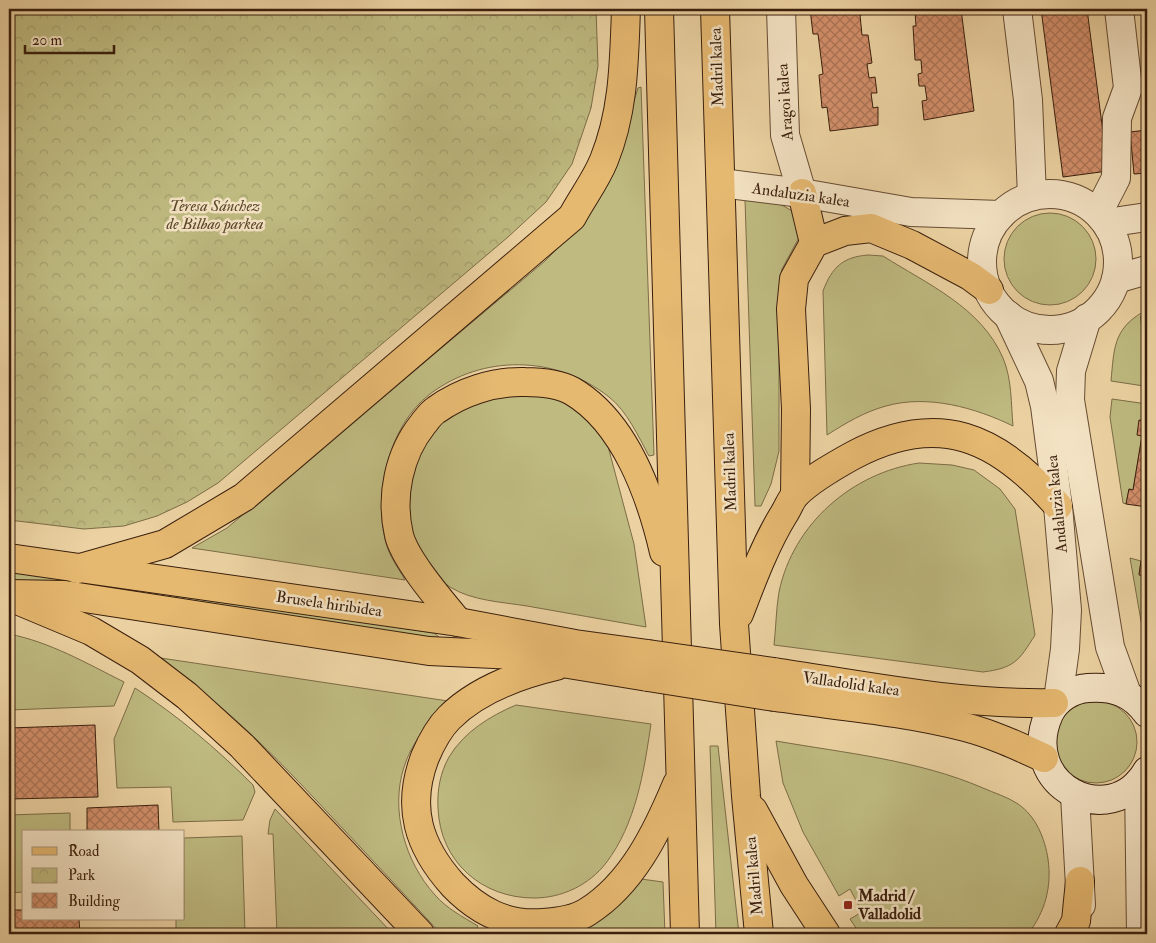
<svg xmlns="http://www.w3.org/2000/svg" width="1156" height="943" font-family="'IM FELL Double Pica',serif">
	<defs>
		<pattern id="park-crowns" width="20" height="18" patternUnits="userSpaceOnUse" patternTransform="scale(1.25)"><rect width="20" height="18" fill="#beba80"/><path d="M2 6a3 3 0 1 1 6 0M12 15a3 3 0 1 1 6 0" fill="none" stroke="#a49f6d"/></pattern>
		<pattern id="building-cross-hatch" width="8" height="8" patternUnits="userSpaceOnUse" patternTransform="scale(1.25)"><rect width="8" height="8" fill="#d28f6b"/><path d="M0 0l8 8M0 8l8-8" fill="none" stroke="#ab7456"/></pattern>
	</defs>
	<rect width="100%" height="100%" fill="#ecd2a2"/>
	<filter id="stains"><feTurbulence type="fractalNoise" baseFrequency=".004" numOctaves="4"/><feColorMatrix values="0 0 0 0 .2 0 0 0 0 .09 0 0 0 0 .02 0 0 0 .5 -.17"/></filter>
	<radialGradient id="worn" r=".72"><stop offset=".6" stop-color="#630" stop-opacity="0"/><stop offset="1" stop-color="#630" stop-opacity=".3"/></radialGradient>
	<g fill="#beba80" stroke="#7c6c46">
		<path d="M 641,87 L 654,455 L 649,456 C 638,436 627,411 609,397 C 556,355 483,354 430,394 C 388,426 373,495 386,543 C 389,556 399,569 405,580 L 192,548 L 227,528 L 545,261 L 568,238 L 618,154 L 638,88 Z"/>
		<path d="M 745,200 L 780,204 L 794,212 L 802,232 L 782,269 L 779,291 L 779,451 L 771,484 L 761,506 L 755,506 Z"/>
		<circle cx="1050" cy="259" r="46"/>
		<path d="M 868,255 L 883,256 C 927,284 981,307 1003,358 C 1012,379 1011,404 1013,426 C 976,408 928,394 886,406 C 864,412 846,423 827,435 L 823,291 C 832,267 843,257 868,255 Z"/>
		<path d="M 1143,312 L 1144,386 L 1111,381 C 1114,350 1113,329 1143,312 Z"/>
		<path d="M 518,391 L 568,402 L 605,435 L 634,544 L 646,627 C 606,620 567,613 527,606 C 503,602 472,601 450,587 C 389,547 400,447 457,409 C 462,406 468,401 473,399 C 487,394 504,394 518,391 Z"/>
		<path d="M 1112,399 L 1147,404 L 1147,422 L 1140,420 L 1142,436 L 1133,490 L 1129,489 L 1126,504 L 1123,503 L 1110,417 Z"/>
		<path d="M 919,463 L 952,465 L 974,470 L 1000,489 L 1015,509 L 1035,635 C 1019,661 1014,668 983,672 L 774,645 C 776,628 776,609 779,592 C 793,524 852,473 919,463 Z"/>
		<path d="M 1130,558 L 1141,561 L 1139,574 L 1147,576 L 1147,655 Z"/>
		<path d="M 9,569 L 434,633 L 439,637 L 439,641 L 429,643 L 9,580 Z"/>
		<path d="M 9,634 C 50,642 86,663 124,682 L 114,706 L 9,710 Z"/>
		<path d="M 154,657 L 448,701 C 431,720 412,741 404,767 C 390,810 405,862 435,895 C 446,908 463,917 478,926 L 473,934 L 441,934 C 404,894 367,854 329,814 C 275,756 221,700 154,657 Z"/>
		<path d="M 135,688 C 178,716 216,748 253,785 L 255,792 L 243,820 L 173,822 L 171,787 L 117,788 L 114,739 Z"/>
		<circle cx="1096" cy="742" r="41"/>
		<path d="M 516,705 L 651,724 C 644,771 636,824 606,863 C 589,885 562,898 534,898 C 482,898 440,862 438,808 C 437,791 440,773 449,757 C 464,732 490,716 516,705 Z"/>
		<path d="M 776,741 C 845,753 918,760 983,788 C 994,793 1008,797 1018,804 C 1036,816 1045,839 1048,859 C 1052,887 1045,912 1028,934 L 860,934 L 850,919 L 862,912 L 850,889 L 839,896 L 803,832 L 783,783 Z"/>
		<path d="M 710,746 L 718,746 L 739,934 L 716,934 Z"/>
		<path d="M 275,809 L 393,934 L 277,934 L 273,834 L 268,834 L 270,820 Z"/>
		<path d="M 70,813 L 70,832 L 24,832 L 24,892 L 9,893 L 9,815 Z"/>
		<path d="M 242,836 L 245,934 L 176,934 L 176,919 L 184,919 L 184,838 Z"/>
		<path d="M 641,879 L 663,882 L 665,934 L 560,934 Z"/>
		<path d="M 163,930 L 163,934 L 99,934 L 99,931 Z"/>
	</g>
	<path fill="url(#park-crowns)" stroke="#7c6c46" d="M 17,9 L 596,9 L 598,66 L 591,108 L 572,164 L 546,202 L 508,237 L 218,483 L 187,502 L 157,516 L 124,526 L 84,529 L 9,520 L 9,28 Z"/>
	<g fill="url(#building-cross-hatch)" stroke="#3a1f0d">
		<path d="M 810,9 L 866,9 L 866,14 L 860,15 L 862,35 L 868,35 L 872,63 L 867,64 L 869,78 L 875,77 L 877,93 L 871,93 L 873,108 L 878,107 L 878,125 L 830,131 L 827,107 L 822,108 L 819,75 L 823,74 L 818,34 L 813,34 Z"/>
		<path d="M 910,9 L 961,9 L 974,111 L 924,120 L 922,101 L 927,100 L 925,86 L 919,86 L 918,74 L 922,73 L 921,60 L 915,60 L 913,26 L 916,26 L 915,11 L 910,12 Z"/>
		<path d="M 1041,9 L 1087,9 L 1108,171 L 1063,177 Z"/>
		<path d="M 1147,130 L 1147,173 L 1134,174 L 1130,132 Z"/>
		<path d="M 1147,311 L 1147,353 L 1143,353 L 1141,317 L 1143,312 Z"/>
		<path d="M 1139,420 L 1147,422 L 1147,507 L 1126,504 L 1129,489 L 1133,490 L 1142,436 L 1137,435 Z"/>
		<path d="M 1141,561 L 1147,561 L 1147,576 L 1139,575 Z"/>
		<path d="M 95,725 L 98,797 L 9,799 L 9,728 Z"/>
		<path d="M 158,805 L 159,832 L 87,832 L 87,808 Z"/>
		<path d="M 9,910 L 24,910 L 24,919 L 79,919 L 80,934 L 9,934 Z"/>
	</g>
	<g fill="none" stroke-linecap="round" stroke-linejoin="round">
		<defs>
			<g id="street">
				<path d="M 781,9 L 785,135 L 802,193"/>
				<path d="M 1017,9 L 1028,100 L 1032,196"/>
				<path d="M 721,183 L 802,193 L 911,212 L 1001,215"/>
				<circle cx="1050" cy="262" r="68"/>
				<path d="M 1098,213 L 1116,178 L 1117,118 L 1128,88 L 1119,9"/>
				<path d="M 1106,223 L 1147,217"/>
				<path d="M 1116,279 L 1147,270"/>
				<path d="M 1008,315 L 1039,381 L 1045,406 L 1058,506 L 1067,610 L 1065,649 L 1058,700"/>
				<path d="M 1087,318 L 1071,371 L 1070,400 L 1110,647 L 1127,694"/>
				<path d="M 1139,782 L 1141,934"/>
				<path d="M 1075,795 L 1081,905"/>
			</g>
			<path id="secondary" d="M 1147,713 C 1132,693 1114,686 1088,688 C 1072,689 1056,699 1049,714 C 1017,786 1111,833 1147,771"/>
			<g id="primary">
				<path d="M 659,9 L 685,934"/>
				<path d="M 715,9 L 734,624 L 746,796 L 759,934"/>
				<path d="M 802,193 L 814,243"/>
				<path d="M 795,495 L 796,409 L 791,309 L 794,279 L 814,243 L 845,231 L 871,228 L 912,245 L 970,276 L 989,290"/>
				<path d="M 9,558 L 458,622 L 575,644 L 648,654"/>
				<path d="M 77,569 L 165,544 L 244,497 L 572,217 C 582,198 596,180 604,160 C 624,111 624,61 626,9"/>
				<path d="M 9,594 L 65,595 L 429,651 L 513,655 L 648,677"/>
				<path d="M 17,600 L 91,631 L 140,660 L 187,696 L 242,746 L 420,934"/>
				<path d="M 739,614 C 752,580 765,545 784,514 C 788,508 791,499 796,494 C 811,479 834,466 852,456 C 938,410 997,436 1058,506"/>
				<path d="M 458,622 C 441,601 405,560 399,535 C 390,496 399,454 423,424 C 427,419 431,413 436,410 C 461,392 494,381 525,382 C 540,382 559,384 572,391 C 625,422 651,496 664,552"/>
				<path d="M 556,666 C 518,675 477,690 449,718 C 438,729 431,743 425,757 C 406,807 418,846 453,885 C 478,911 506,926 543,923 C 557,922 575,920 587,912 C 632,884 657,832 677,784"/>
				<path d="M 774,672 C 867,686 960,705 1054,703"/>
				<path d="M 775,697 C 838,706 903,711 965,727 C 992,734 1018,746 1044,758"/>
				<path d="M 753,810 L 794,885 L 826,934"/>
				<path d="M 1069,934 L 1076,921 L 1080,881"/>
			</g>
		</defs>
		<use href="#street" stroke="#664c32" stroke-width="30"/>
		<use href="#secondary" stroke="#3a1f0d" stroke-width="30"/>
		<use href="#primary" stroke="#3a1f0d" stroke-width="30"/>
		<use href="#street" stroke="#f3e2c3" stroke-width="28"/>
		<use href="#secondary" stroke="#f3e2c3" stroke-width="28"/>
		<use href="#primary" stroke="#e6b971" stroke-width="28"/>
		<defs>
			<g id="primary-bridge">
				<path d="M 648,654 L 774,672"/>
				<path d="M 648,677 L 775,697"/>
			</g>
		</defs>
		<use href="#primary-bridge" stroke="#3a1f0d" stroke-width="30" stroke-linecap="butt"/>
		<use href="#primary-bridge" stroke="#e6b971" stroke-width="28"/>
	</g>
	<rect fill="#8f2418" stroke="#f3e2c3" stroke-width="2" x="843" y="900" width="10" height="10" rx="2.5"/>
	<g text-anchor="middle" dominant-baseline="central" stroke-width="5" stroke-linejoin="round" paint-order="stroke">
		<g font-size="16" fill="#3a1f0d" stroke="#f3e2c3">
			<text transform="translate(717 67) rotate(-92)">Madril kalea</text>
			<text transform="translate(785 102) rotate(-94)">Aragoi kalea</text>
			<text transform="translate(801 195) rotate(8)">Andaluzia kalea</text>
			<text transform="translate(730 472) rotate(-92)">Madril kalea</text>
			<text transform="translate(1057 504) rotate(-96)">Andaluzia kalea</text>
			<text transform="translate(329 604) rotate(8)">Brusela hiribidea</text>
			<text transform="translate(851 684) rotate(8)">Valladolid kalea</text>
			<text transform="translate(754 876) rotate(-95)">Madril kalea</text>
		</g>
		<g font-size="16" font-style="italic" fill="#5b462a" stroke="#f3e2c3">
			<text x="215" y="206">Teresa Sánchez<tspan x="215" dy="18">de Bilbao parkea</tspan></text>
		</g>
		<g font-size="16" font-weight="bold" fill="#3a1f0d" stroke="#f3e2c3" text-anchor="start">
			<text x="858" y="896">Madrid /<tspan x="858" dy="18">Valladolid</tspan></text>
		</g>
	</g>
	<rect width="1156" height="943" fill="none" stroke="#ecd2a2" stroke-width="30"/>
	<rect x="10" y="10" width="1136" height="923" fill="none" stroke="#3a1f0d" stroke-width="2.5"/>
	<rect x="15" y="15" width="1126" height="913" fill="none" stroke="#3a1f0d"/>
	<rect x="22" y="830" width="162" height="90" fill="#f3e2c3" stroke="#a9947a"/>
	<rect x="32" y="847" width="25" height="8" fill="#e6b971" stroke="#a9947a"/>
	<text x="68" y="856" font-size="15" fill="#3a1f0d">Road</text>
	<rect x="32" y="868" width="25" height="15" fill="url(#park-crowns)" stroke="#a9947a"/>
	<text x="68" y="880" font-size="15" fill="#3a1f0d">Park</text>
	<rect x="32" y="893" width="25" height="15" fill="url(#building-cross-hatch)" stroke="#a9947a"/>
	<text x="68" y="906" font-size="15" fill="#3a1f0d">Building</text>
	<path d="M25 45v8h89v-8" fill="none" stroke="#3a1f0d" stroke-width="2.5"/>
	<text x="32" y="45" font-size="15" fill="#3a1f0d" stroke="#f3e2c3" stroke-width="4" paint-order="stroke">20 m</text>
	<rect width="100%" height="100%" filter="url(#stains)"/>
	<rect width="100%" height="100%" fill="url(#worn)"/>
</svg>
